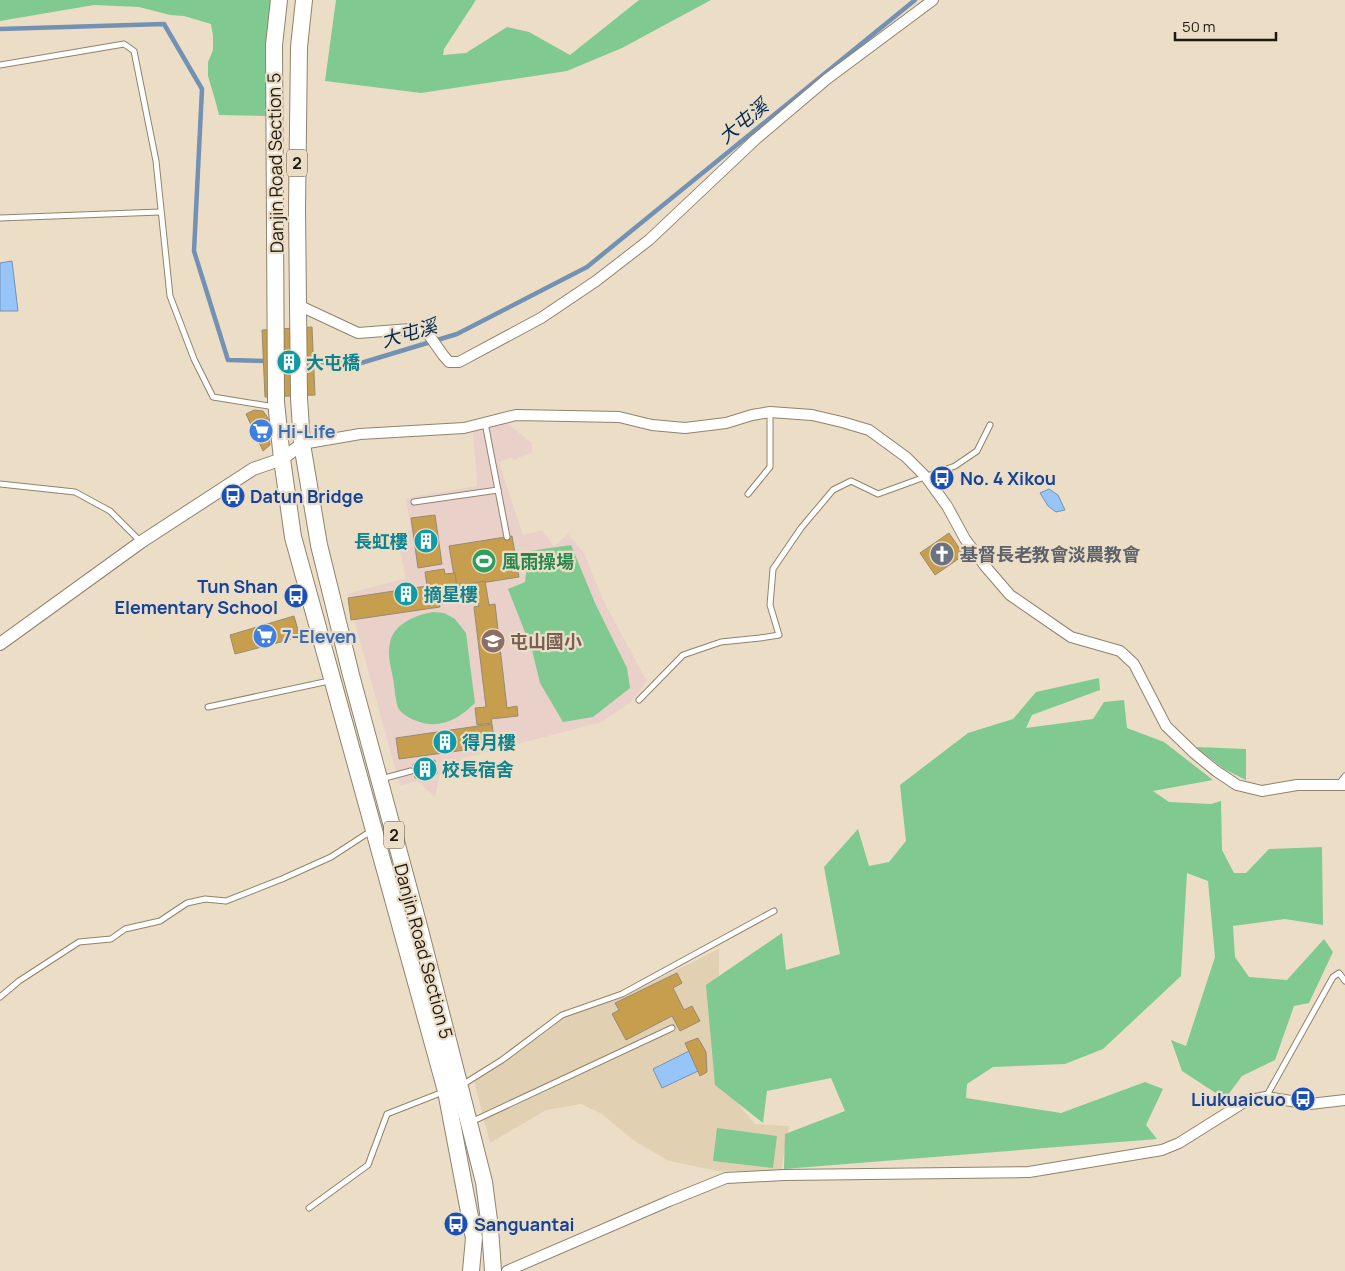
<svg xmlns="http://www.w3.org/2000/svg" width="1345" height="1271" font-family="Manrope,'Noto Sans TC',sans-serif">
	<rect width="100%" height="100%" fill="#ecdec6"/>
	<path fill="#e2d0b3" d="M 719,949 L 719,1080 L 755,1124 L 789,1126 L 781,1171 L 718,1171 L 669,1161 L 633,1140 L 602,1114 L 581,1104 L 546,1110 L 490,1143 L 474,1081 L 548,1031 L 562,1018 L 618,999 Z"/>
	<path fill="#e9d0c9" d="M 505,422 L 532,443 L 532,452 L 514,460 L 512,457 L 499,462 L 523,535 L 542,530 L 554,546 L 568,534 L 585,555 L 604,602 L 647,681 L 630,703 L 602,722 L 464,758 L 440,774 L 435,797 L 417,781 L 400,786 L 347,594 L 406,578 L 399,547 L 403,532 L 411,530 L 406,498 L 477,486 L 473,432 Z"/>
	<g fill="#80c991">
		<path d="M 0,0 L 274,0 L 269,116 L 219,115 L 216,103 L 208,76 L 208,62 L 213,50 L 213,36 L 211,24 L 184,16 L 170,15 L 139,7 L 94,5 L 0,21 Z"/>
		<path d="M 336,0 L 476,0 L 444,49 L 443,55 L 466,53 L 507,27 L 529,32 L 570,55 L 639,0 L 711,0 L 622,48 L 567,71 L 421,93 L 325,81 Z"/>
		<path d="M 571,545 L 595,603 L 627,668 L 630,688 L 593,717 L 563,722 L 540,683 L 532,650 L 508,589 L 525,582 L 529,551 Z"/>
		<path d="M 434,612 L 444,613 L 455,619 L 466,633 L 475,703 C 459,719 439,730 417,721 C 410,719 402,714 398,708 C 396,703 394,684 393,678 C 391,667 387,655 390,643 C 393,624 417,614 434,612 Z"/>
		<path d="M 1099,678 L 1100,690 L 1032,715 L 1026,728 L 1093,719 L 1104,702 L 1124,700 L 1127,728 L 1164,742 L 1213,780 L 1153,791 L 1169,802 L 1211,804 L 1221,801 L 1222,850 L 1234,873 L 1246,873 L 1269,849 L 1322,847 L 1323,925 L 1285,919 L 1233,926 L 1235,957 L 1249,977 L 1287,980 L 1324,939 L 1333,952 L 1309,1003 L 1294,1006 L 1275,1060 L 1242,1076 L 1225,1099 L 1182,1071 L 1171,1040 L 1186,1046 L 1215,957 L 1208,881 L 1187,873 L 1181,976 L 1103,1049 L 1065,1064 L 993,1067 L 967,1084 L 966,1098 L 1061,1113 L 1145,1082 L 1163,1089 L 1146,1125 L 1157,1139 L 784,1169 L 785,1134 L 845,1111 L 831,1078 L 767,1091 L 763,1123 L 715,1085 L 706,985 L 782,933 L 786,970 L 840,954 L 824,867 L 858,829 L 869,866 L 889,862 L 906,841 L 900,785 L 968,733 L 1013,719 L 1036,692 Z"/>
		<path d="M 1196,747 L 1246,749 L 1246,780 L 1224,769 Z"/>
		<path d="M 717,1128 L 777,1136 L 773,1168 L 713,1161 Z"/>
	</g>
	<g fill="#98c5f9" stroke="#7391b3">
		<path d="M 12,261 L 18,311 L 0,311 L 0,263 Z"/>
		<path d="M 1049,489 L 1058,495 L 1065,510 L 1056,512 L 1048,506 L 1040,493 Z"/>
		<path d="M 689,1051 L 698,1071 L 662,1088 L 653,1069 Z"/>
	</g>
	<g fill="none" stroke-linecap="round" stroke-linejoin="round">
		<g stroke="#7391b3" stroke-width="4.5">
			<path d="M 0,29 L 164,24 L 202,89 L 194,251 L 228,360 L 267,361"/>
			<path d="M 308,362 L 361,363 L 457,334 L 587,267 L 915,0"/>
		</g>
	</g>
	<g fill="#c79e4d" stroke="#978a74">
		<path d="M 312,327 L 315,395 L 265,397 L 262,330 Z"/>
		<path d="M 254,410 L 263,411 L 268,418 L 270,445 L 263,451 L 246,414 Z"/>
		<path d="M 435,515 L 442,564 L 418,568 L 411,518 Z"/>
		<path d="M 949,533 L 964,555 L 935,575 L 920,553 Z"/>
		<path d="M 512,536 L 519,577 L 456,587 L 449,546 Z"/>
		<path d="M 444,569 L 445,574 L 455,573 L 457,588 L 437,590 L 440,607 L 351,620 L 348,598 L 427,586 L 425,572 Z"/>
		<path d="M 485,581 L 489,605 L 495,604 L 507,708 L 517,706 L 518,716 L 491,719 L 492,723 L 477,725 L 475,708 L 486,707 L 474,607 L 479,606 L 477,593 L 452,596 L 450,587 Z"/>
		<path d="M 294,616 L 300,637 L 235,654 L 230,635 Z"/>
		<path d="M 492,724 L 495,746 L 399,759 L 396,738 Z"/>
		<path d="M 435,760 L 437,774 L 415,778 L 413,764 Z"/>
		<path d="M 677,973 L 682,983 L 673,988 L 684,1010 L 692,1006 L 700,1021 L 680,1031 L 672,1016 L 626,1040 L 612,1014 L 619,1010 L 615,1003 Z"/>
		<path d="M 698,1038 L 706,1052 L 707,1072 L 700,1076 L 685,1043 Z"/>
	</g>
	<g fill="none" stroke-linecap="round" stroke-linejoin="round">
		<defs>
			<g id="service">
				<path d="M 0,65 L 124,44 L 134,51 L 156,161 L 170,296 L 194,359 L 213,397 L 275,407"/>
				<path d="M 0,218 L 160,212"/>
				<path d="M 486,423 L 486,428 L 507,537"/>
				<path d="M 0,484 L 75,492 L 110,511 L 141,542"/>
				<path d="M 748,494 L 770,467 L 770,412"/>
				<path d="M 414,502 L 498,490"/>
				<path d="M 639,700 L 683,655 L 721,642 L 760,638 L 779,635 L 770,605 L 773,569 L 801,528 L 833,490 L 851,481 L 878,494 L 955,466 L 977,451 L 990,425"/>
				<path d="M 208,707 L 329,681"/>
				<path d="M 381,779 L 411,771"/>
				<path d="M 1339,784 L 1345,776"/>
				<path d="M 0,997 L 19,981 L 79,942 L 111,939 L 125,929 L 160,921 L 187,903 L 205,899 L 226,901 L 282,879 L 331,857 L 371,831"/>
				<path d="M 462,1085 L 502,1060 L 562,1015 L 622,994 L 774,911"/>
				<path d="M 1266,1097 L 1333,977 L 1339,973 L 1345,981"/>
				<path d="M 471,1122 L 672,1028"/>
				<path d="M 309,1208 L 368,1165 L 387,1114 L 443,1092"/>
			</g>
			<g id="minor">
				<path d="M 298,305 L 358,333 L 424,328 L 443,355 L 449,362 L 459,362 L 541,318 L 596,281 L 649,240 L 756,139 L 827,79 L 933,0"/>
				<path d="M 302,444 L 360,434 L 464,428 L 516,415 L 619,417 L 652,425 L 685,428 L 726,423 L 752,415 L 770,412 L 812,415 L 842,422 L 869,430 L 906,457 L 926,477 L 947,506 L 965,539 L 985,566 L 1010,595 L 1071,637 L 1120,651 L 1134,664 L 1166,726 L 1194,753 L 1216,771 L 1237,785 L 1262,791 L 1297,785 L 1345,785"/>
				<path d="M 507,1271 L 669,1201 L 726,1178 L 784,1175 L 1029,1172 L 1162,1150 L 1179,1143 L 1246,1101 L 1266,1097 L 1310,1104 L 1345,1100"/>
			</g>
			<path id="tertiary" d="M 0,644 L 141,542 L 253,469 L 282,459 L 302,444"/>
			<g id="primary">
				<path d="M 279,0 L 274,45 L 276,402 L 282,459 L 293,537 L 446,1091 L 474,1238 L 471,1271"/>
				<path d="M 304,0 L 299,47 L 297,209 L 299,398 L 302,444 L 319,545 L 351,675 L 420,930 L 484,1182 L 490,1228 L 493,1271"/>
			</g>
		</defs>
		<use href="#service" stroke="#8f836d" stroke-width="7"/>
		<use href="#minor" stroke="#8f836d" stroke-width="12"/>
		<use href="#tertiary" stroke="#8f836d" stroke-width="14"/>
		<use href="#primary" stroke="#8f836d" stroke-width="18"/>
		<use href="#service" stroke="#fff" stroke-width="5"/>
		<use href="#minor" stroke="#fff" stroke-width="10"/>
		<use href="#tertiary" stroke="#fff" stroke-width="12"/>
		<use href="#primary" stroke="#fff" stroke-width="16"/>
	</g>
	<defs>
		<symbol id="building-disc" viewBox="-11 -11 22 22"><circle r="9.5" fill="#0f9aa8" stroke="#ecdec6"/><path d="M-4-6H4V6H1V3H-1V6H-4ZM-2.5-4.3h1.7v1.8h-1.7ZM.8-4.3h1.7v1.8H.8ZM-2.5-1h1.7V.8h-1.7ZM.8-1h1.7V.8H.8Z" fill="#fff"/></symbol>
		<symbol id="supermarket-disc" viewBox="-11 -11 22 22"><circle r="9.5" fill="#3f7fe0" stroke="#ecdec6"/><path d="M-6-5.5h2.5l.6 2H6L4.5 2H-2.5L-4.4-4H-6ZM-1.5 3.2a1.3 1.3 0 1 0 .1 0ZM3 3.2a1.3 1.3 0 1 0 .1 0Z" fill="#fff"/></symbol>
		<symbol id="bus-disc" viewBox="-11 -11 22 22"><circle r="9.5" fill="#1a4fb4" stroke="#ecdec6"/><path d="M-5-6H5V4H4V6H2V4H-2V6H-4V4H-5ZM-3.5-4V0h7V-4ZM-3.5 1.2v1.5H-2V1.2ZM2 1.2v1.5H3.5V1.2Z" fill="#fff"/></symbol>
		<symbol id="church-disc" viewBox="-11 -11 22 22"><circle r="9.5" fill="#6b7280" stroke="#ecdec6"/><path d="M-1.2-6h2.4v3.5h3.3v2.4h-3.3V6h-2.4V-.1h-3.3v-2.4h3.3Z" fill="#fff"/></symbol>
		<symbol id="stadium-disc" viewBox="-11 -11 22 22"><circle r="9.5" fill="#2e9e5b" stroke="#ecdec6"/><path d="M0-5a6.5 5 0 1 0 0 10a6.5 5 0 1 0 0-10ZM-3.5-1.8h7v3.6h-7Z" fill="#fff"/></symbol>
		<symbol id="school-disc" viewBox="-11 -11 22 22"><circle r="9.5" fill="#8d6e63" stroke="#ecdec6"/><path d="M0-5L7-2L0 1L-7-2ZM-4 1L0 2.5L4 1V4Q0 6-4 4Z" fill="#fff"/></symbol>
	</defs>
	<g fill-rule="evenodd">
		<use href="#building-disc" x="275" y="348" width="28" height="28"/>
		<use href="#supermarket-disc" x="247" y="417" width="28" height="28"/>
		<use href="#bus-disc" x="928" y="464" width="28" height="28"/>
		<use href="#bus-disc" x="219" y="482" width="28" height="28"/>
		<use href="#building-disc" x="412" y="527" width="28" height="28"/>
		<use href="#church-disc" x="928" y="540" width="28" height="28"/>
		<use href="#stadium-disc" x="470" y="547" width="28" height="28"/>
		<use href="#building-disc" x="392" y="580" width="28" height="28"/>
		<use href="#bus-disc" x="282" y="582" width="28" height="28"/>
		<use href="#supermarket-disc" x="251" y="622" width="28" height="28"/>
		<use href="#school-disc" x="479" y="627" width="28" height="28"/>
		<use href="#building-disc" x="431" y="728" width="28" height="28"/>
		<use href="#building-disc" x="411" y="755" width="28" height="28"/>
		<use href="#bus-disc" x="1289" y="1085" width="28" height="28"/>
		<use href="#bus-disc" x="442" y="1210" width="28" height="28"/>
	</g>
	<g text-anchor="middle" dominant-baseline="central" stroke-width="4.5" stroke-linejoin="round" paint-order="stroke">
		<g fill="#ecdec6" stroke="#5c5447" stroke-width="1">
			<rect x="287" y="149.5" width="20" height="27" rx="4"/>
			<rect x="384" y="821.5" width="20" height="27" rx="4"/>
		</g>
		<g font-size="16" font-weight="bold" fill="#1e1911">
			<text x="297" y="163">2</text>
			<text x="394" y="835">2</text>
		</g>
		<g font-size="18" fill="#1e1911" stroke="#ecdec6">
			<text transform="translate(275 163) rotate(-91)">Danjin Road Section 5</text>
			<text transform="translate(424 951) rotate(75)">Danjin Road Section 5</text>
		</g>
		<g font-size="18" font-weight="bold" fill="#0d838f" stroke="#ecdec6" text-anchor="start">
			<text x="306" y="362">大屯橋</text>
			<text x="408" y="541" text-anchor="end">長虹樓</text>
			<text x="424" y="594">摘星樓</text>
			<text x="462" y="742">得月樓</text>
			<text x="442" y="769">校長宿舍</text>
		</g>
		<g font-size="18" font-weight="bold" fill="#366cbe" stroke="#ecdec6" text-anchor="start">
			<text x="278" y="431">Hi-Life</text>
			<text x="282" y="636">7-Eleven</text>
		</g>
		<g font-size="18" font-weight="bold" fill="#164399" stroke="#ecdec6" text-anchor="start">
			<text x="960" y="478">No. 4 Xikou</text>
			<text x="250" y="496">Datun Bridge</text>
			<text x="278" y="586" text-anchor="end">Tun Shan<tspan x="278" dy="21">Elementary School</tspan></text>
			<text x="1286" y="1099" text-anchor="end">Liukuaicuo</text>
			<text x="474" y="1224">Sanguantai</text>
		</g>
		<g font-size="18" font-weight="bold" fill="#5b616d" stroke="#ecdec6" text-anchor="start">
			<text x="960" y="554">基督長老教會淡農教會</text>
		</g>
		<g font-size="18" font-weight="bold" fill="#27864d" stroke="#ecdec6" text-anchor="start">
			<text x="502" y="561">風雨操場</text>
		</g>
		<g font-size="18" font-weight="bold" fill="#785e54" stroke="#ecdec6" text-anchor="start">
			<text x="510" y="641">屯山國小</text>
		</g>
		<g font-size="19" font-style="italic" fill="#002951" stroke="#ecdec6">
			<text transform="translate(743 121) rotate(-39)">大屯溪</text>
			<text transform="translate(409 333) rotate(-16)">大屯溪</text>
		</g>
	</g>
	<path d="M1175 32v8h101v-8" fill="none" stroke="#1e1911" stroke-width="2.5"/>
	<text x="1182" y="32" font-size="15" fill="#1e1911" stroke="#ecdec6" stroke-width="4" paint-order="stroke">50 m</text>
</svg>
